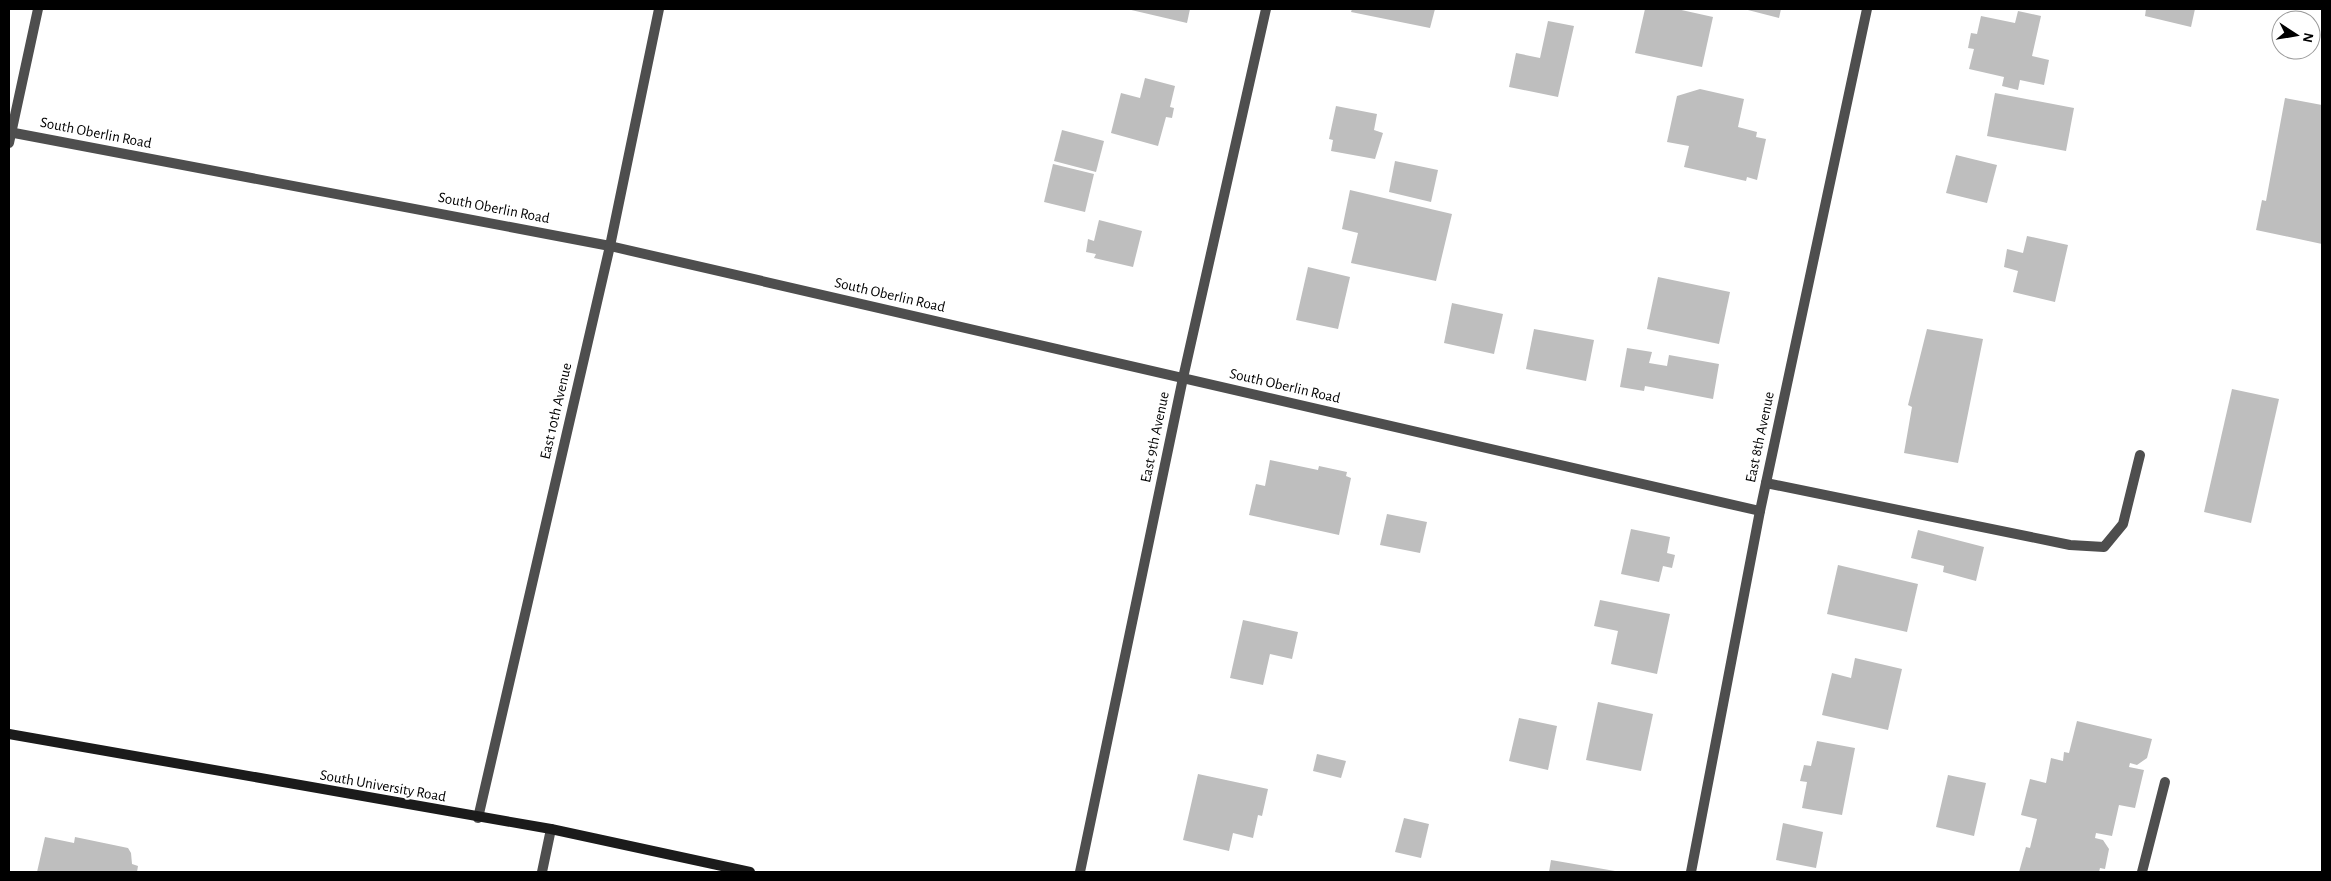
<svg xmlns="http://www.w3.org/2000/svg" width="2331" height="881" font-family="'Alegreya Sans',sans-serif">
	<rect width="100%" height="100%" fill="#fff"/>
	<g fill="#bebebe">
		<path d="M 1127,9 L 1190,9 L 1187,23 Z"/>
		<path d="M 1352,9 L 1435,9 L 1430,28 L 1351,12 Z"/>
		<path d="M 1645,9 L 1677,9 L 1713,17 L 1702,67 L 1635,53 Z"/>
		<path d="M 1744,9 L 1781,9 L 1779,18 Z"/>
		<path d="M 2146,9 L 2195,9 L 2191,27 L 2145,16 Z"/>
		<path d="M 2018,11 L 2041,16 L 2032,56 L 2049,60 L 2044,85 L 2020,80 L 2018,90 L 2002,86 L 2004,77 L 1969,69 L 1974,49 L 1968,48 L 1971,33 L 1977,34 L 1981,16 L 2015,23 Z"/>
		<path d="M 1548,21 L 1574,26 L 1558,97 L 1509,87 L 1516,53 L 1540,58 Z"/>
		<path d="M 1145,78 L 1175,86 L 1170,107 L 1174,108 L 1172,118 L 1166,117 L 1158,146 L 1111,133 L 1121,93 L 1140,98 Z"/>
		<path d="M 1700,89 L 1744,99 L 1738,127 L 1757,132 L 1756,137 L 1766,139 L 1757,180 L 1747,177 L 1746,181 L 1684,167 L 1689,146 L 1667,142 L 1677,96 Z"/>
		<path d="M 1995,93 L 2074,108 L 2066,151 L 1987,136 Z"/>
		<path d="M 2285,98 L 2322,105 L 2322,244 L 2256,230 L 2262,200 L 2266,201 Z"/>
		<path d="M 1336,106 L 1377,114 L 1374,130 L 1383,133 L 1375,159 L 1331,151 L 1333,140 L 1329,139 Z"/>
		<path d="M 1062,130 L 1104,141 L 1096,172 L 1054,161 Z"/>
		<path d="M 1956,155 L 1997,165 L 1987,203 L 1946,193 Z"/>
		<path d="M 1395,161 L 1438,170 L 1431,202 L 1389,192 Z"/>
		<path d="M 1053,164 L 1094,174 L 1085,212 L 1044,202 Z"/>
		<path d="M 1350,190 L 1452,214 L 1436,281 L 1351,263 L 1358,233 L 1342,229 Z"/>
		<path d="M 1099,220 L 1142,231 L 1133,267 L 1094,258 L 1096,254 L 1086,252 L 1088,239 L 1094,241 Z"/>
		<path d="M 2027,236 L 2068,245 L 2055,302 L 2013,292 L 2018,271 L 2004,267 L 2007,249 L 2023,253 Z"/>
		<path d="M 1308,267 L 1350,277 L 1338,329 L 1296,320 Z"/>
		<path d="M 1658,277 L 1730,292 L 1719,344 L 1647,329 Z"/>
		<path d="M 1452,303 L 1503,314 L 1494,354 L 1444,343 Z"/>
		<path d="M 1534,329 L 1594,340 L 1586,381 L 1526,369 Z"/>
		<path d="M 1927,329 L 1983,339 L 1958,463 L 1904,453 L 1912,407 L 1908,405 Z"/>
		<path d="M 1627,348 L 1652,352 L 1649,363 L 1667,366 L 1669,355 L 1719,364 L 1713,399 L 1645,386 L 1644,391 L 1620,387 Z"/>
		<path d="M 2232,389 L 2279,399 L 2251,523 L 2204,512 Z"/>
		<path d="M 1270,460 L 1318,470 L 1319,466 L 1347,472 L 1346,476 L 1351,478 L 1339,535 L 1249,515 L 1256,484 L 1265,486 Z"/>
		<path d="M 1387,514 L 1427,522 L 1420,553 L 1380,545 Z"/>
		<path d="M 1631,529 L 1670,537 L 1667,553 L 1675,555 L 1672,568 L 1663,566 L 1659,582 L 1621,574 Z"/>
		<path d="M 1918,530 L 1984,547 L 1976,581 L 1943,572 L 1944,566 L 1911,558 Z"/>
		<path d="M 1838,565 L 1918,584 L 1907,632 L 1827,614 Z"/>
		<path d="M 1600,600 L 1670,614 L 1657,674 L 1611,664 L 1618,631 L 1594,626 Z"/>
		<path d="M 1243,620 L 1298,632 L 1292,659 L 1270,654 L 1263,685 L 1230,678 Z"/>
		<path d="M 1855,658 L 1902,669 L 1888,730 L 1822,715 L 1832,673 L 1851,678 Z"/>
		<path d="M 1598,702 L 1653,714 L 1641,771 L 1586,760 Z"/>
		<path d="M 1519,718 L 1557,726 L 1548,770 L 1509,761 Z"/>
		<path d="M 2077,721 L 2152,739 L 2147,758 L 2137,765 L 2130,763 L 2129,767 L 2144,770 L 2135,808 L 2119,805 L 2112,836 L 2096,833 L 2095,838 L 2103,840 L 2109,849 L 2105,869 L 2100,868 L 2099,872 L 2019,872 L 2026,847 L 2030,848 L 2037,819 L 2021,815 L 2030,779 L 2046,783 L 2051,758 L 2063,761 L 2064,752 L 2069,753 Z"/>
		<path d="M 1817,741 L 1855,748 L 1842,815 L 1802,808 L 1807,782 L 1800,781 L 1804,765 L 1811,766 Z"/>
		<path d="M 1317,754 L 1346,761 L 1341,778 L 1313,771 Z"/>
		<path d="M 1198,774 L 1268,789 L 1262,816 L 1258,815 L 1253,838 L 1233,833 L 1229,851 L 1183,840 Z"/>
		<path d="M 1948,775 L 1986,783 L 1974,836 L 1936,827 Z"/>
		<path d="M 1404,818 L 1429,824 L 1421,858 L 1395,852 Z"/>
		<path d="M 1783,823 L 1823,832 L 1816,868 L 1776,860 Z"/>
		<path d="M 45,837 L 74,843 L 75,837 L 128,848 L 131,853 L 132,864 L 138,866 L 137,872 L 37,872 Z"/>
		<path d="M 1551,860 L 1615,871 L 1615,872 L 1549,872 Z"/>
	</g>
	<g fill="none" stroke-linecap="round" stroke-linejoin="round">
		<g stroke="#4e4e4e" stroke-width="10">
			<path d="M 1766,483 L 2070,545 L 2104,547 L 2123,524 L 2140,455"/>
			<path d="M 2142,872 L 2165,782"/>
		</g>
		<g stroke="#4e4e4e" stroke-width="10">
			<path d="M 9,132 L 610,246 L 1760,511"/>
			<path d="M 9,143 L 38,9"/>
			<path d="M 478,818 L 610,246 L 659,9"/>
			<path d="M 542,872 L 551,829"/>
			<path d="M 1080,872 L 1183,378 L 1266,9"/>
		</g>
		<path stroke="#4e4e4e" stroke-width="10" d="M 1691,872 L 1760,511 L 1867,9"/>
		<path stroke="#1b1b1b" stroke-width="10" d="M 9,734 L 551,829 L 750,872"/>
	</g>
	<g text-anchor="middle" dominant-baseline="central" stroke-width="4.5" stroke-linejoin="round" paint-order="stroke">
		<g font-size="15" fill="#000" stroke="#fff">
			<text transform="translate(96 133) rotate(11)">South Oberlin Road</text>
			<text transform="translate(494 208) rotate(11)">South Oberlin Road</text>
			<text transform="translate(890 295) rotate(13)">South Oberlin Road</text>
			<text transform="translate(1285 386) rotate(13)">South Oberlin Road</text>
			<text transform="translate(556 411) rotate(-77)">East 10th Avenue</text>
			<text transform="translate(1155 437) rotate(-78)">East 9th Avenue</text>
			<text transform="translate(1760 437) rotate(-78)">East 8th Avenue</text>
			<text transform="translate(383 786) rotate(10)">South University Road</text>
		</g>
	</g>
	<rect width="2331" height="881" fill="none" stroke="#000000" stroke-width="20"/>
	<g transform="translate(2296 35) rotate(102)"><circle r="24" fill="#ffffff" stroke="#999999"/>
	<path d="M0-4L9 19L0 12L-9 19Z" fill="#000000"/>
	<text y="-8" font-size="14" font-weight="bold" text-anchor="middle" fill="#000000">N</text>
	</g>
</svg>
